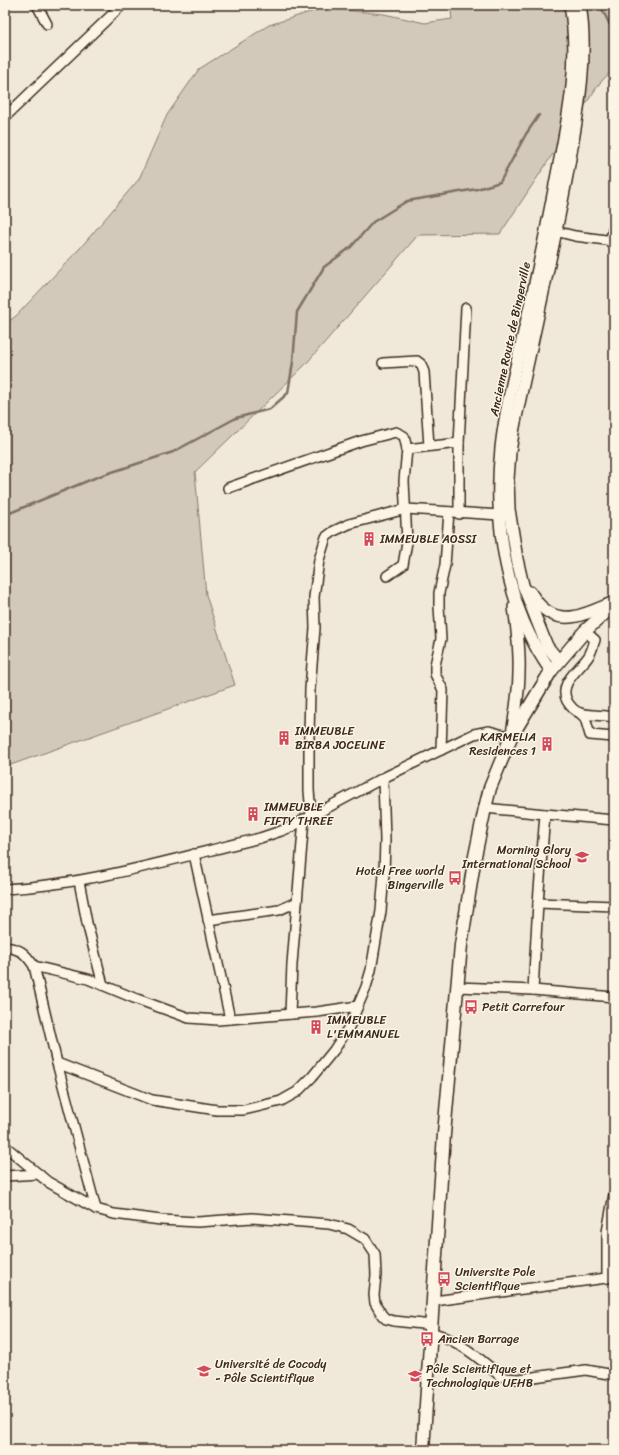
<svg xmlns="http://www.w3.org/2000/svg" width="619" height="1455" font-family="Sriracha,sans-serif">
	<rect width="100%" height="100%" fill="#f0e9d9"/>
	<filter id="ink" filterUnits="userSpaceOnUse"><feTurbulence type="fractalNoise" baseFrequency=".025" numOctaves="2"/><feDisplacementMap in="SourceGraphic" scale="8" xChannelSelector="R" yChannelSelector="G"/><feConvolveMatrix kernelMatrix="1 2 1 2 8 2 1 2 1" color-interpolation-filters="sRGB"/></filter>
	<g filter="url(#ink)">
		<path fill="#d2c9ba" stroke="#867a6c" d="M 450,5 L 614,5 L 614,68 L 599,84 L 500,234 L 418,235 L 305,365 L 195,472 L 206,595 L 235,685 L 5,767 L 5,324 L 16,316 L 81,247 L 139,179 L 167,115 L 199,69 L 269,25 L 323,8 L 384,14 L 425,23 L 452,19 Z"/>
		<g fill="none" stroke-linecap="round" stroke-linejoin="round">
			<g stroke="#7e7163" stroke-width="2.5">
				<path d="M 600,5 L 614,33"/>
				<path d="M 611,40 L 614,37"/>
				<path d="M 5,515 L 97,477 L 173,452 L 236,418 L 270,409 L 288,393 L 293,362 L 297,312 L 324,267 L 351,247 L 373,222 L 407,201 L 477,189 L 500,182 L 526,134 L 539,115"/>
			</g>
			<defs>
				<g id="minor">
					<path d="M 37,5 L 47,24"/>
					<path d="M 5,117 L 122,5"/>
					<path d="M 551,230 L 575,236 L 614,241"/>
					<path d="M 610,242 L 614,225"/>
					<path d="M 383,363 L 417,361 L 421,364 L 424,372 L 429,446"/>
					<path d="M 407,449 L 459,443"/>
					<path d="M 228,488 L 361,441 L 396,432 L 404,436 L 407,449 L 404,481 L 407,542 L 403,565 L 387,576"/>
					<path d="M 459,514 L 459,443 L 466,308"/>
					<path d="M 585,631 L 595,640 C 593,645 592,652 588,657 C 579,670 558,683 567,701 C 570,706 574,711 580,713 C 589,716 604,715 614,717"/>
					<path d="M 580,713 L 585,718 L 590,735 L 614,737"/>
					<path d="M 441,750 L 443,690 L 435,674 L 435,665 L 441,639 L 439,606 L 439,593 L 445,565 L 449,512"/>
					<path d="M 485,808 L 545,814 L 614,820"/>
					<path d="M 311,815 L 309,790 L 309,736 L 310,689 L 315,628 L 314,597 L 319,560 L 326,537 L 334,531 L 349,524 L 406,509 L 500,515"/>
					<path d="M 194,854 L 230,1019"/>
					<path d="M 79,881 L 87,923 L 103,985"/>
					<path d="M 5,889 C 92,884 176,858 260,838 L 281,831 L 291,827 L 383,778 L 474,734 L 489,731 L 511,737"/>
					<path d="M 538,903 L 614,906"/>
					<path d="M 208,920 L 279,910 L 297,902"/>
					<path d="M 5,947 C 21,949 25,953 34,966 L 57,1063 L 96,1209"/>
					<path d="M 34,966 L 88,979 L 134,998 L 189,1018 L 218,1020 L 317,1012 L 358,1006"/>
					<path d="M 457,987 L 533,990 L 614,997"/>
					<path d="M 533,990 L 538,903 L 545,814"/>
					<path d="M 290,1014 L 292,964 L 304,819"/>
					<path d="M 57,1063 L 152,1100 L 217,1110 L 244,1110 L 281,1101 L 297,1092 L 312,1077 L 334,1050 L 349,1027 L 366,987 L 371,970 L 381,911 L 384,874 L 385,840 L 383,778"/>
					<path d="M 5,1146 L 48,1182 L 96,1209 L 114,1214 L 161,1220 L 198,1222 L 252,1218 L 329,1224 L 348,1229 L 365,1239 L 375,1254 L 376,1275 L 374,1295 L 375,1303 L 382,1315 L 386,1319 L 394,1321 L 432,1325"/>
					<path d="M 5,1176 L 39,1174"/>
					<path d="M 607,1278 L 607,1232 L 614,1194"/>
					<path d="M 434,1301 L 614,1277"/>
					<path d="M 431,1332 C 458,1340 478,1357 499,1375 L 506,1378 L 519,1379 L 586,1370 L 614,1375"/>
				</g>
				<g id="tertiary">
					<path d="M 530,592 C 534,598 538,605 544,609 C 565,627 592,611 614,602"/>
					<path d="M 559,661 L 547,646 L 537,621 L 523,585 L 517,559 L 509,509 L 508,479 L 510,452 L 514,427 C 532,341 552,256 568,170 C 577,117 589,58 580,5"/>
					<path d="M 551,671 C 506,608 493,524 501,448 C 506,402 519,356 529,310 C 540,263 549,216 558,169 C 569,114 580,61 570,5"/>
					<path d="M 512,734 C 515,714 519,693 519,672 C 520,650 517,628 514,607"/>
				</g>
				<path id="secondary" d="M 423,1450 L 444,1134 L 461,945 L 475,856 L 485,808 L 490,788 L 511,737 L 551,671 L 585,631 L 614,605"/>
			</defs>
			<use href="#minor" stroke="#3b2a1e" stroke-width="12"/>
			<use href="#tertiary" stroke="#3b2a1e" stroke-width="14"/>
			<use href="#secondary" stroke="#3b2a1e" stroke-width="15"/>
			<use href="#minor" stroke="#fcf5e5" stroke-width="9"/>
			<use href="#tertiary" stroke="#fcf5e5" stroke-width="11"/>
			<use href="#secondary" stroke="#fcf5e5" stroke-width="12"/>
		</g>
	</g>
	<defs>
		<symbol id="building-bare" viewBox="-9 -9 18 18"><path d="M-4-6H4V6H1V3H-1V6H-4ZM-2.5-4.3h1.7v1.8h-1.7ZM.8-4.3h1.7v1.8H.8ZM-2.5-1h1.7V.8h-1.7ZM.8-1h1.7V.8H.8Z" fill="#d1495b" stroke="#fcf5e5" stroke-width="2.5" paint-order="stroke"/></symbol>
		<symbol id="school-bare" viewBox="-9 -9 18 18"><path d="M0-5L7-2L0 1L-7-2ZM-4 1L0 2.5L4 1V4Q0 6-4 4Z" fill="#d1495b" stroke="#fcf5e5" stroke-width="2.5" paint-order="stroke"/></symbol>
		<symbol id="bus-bare" viewBox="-9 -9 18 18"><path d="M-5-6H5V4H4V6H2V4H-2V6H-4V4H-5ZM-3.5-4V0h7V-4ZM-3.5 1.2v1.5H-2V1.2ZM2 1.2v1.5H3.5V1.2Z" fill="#d1495b" stroke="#fcf5e5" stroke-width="2.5" paint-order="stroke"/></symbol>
		<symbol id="university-bare" viewBox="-9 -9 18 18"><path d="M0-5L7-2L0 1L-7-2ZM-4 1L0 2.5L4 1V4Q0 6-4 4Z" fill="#d1495b" stroke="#fcf5e5" stroke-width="2.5" paint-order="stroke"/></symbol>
	</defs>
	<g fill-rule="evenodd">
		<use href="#building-bare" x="359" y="529" width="20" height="20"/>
		<use href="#building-bare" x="274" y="728" width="20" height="20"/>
		<use href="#building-bare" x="537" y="734" width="20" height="20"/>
		<use href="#building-bare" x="243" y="804" width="20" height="20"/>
		<use href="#school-bare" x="572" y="847" width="20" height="20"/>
		<use href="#bus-bare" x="445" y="868" width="20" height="20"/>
		<use href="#bus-bare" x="461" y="997" width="20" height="20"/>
		<use href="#building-bare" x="306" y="1017" width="20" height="20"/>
		<use href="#bus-bare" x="434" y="1269" width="20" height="20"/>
		<use href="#bus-bare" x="417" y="1329" width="20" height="20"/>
		<use href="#university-bare" x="194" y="1361" width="20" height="20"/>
		<use href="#school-bare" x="405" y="1366" width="20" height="20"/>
	</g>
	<g text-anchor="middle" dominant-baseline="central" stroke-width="3" stroke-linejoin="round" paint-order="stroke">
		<g font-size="12" fill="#3b2a1e" stroke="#fcf5e5">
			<text transform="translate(510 339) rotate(-78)">Ancienne Route de Bingerville</text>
		</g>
		<g font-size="12" fill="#3b2a1e" stroke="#fcf5e5" text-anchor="start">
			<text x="380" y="539">IMMEUBLE AOSSI</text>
			<text x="295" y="731">IMMEUBLE<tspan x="295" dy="14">BIRBA JOCELINE</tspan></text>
			<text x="536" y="737" text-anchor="end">KARMELIA<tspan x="536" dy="14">Residences 1</tspan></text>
			<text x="264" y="807">IMMEUBLE<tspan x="264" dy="14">FIFTY THREE</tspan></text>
			<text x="571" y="850" text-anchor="end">Morning Glory<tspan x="571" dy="14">International School</tspan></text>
			<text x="444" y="871" text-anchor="end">Hotel Free world<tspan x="444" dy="14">Bingerville</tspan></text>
			<text x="482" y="1007">Petit Carrefour</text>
			<text x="327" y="1020">IMMEUBLE<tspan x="327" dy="14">L'EMMANUEL</tspan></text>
			<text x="455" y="1272">Universite Pole<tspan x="455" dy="14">Scientifique</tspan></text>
			<text x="438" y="1339">Ancien Barrage</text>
			<text x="215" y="1364">Université de Cocody<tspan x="215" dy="14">- Pôle Scientifique</tspan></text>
			<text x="426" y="1369">Pôle Scientifique et<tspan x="426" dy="14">Technologique UFHB</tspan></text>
		</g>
	</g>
	<rect width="619" height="1455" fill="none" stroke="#fcf5e5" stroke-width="20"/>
	<rect x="10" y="10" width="599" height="1435" fill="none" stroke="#3b2a1e" stroke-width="1.5" filter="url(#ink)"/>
</svg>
